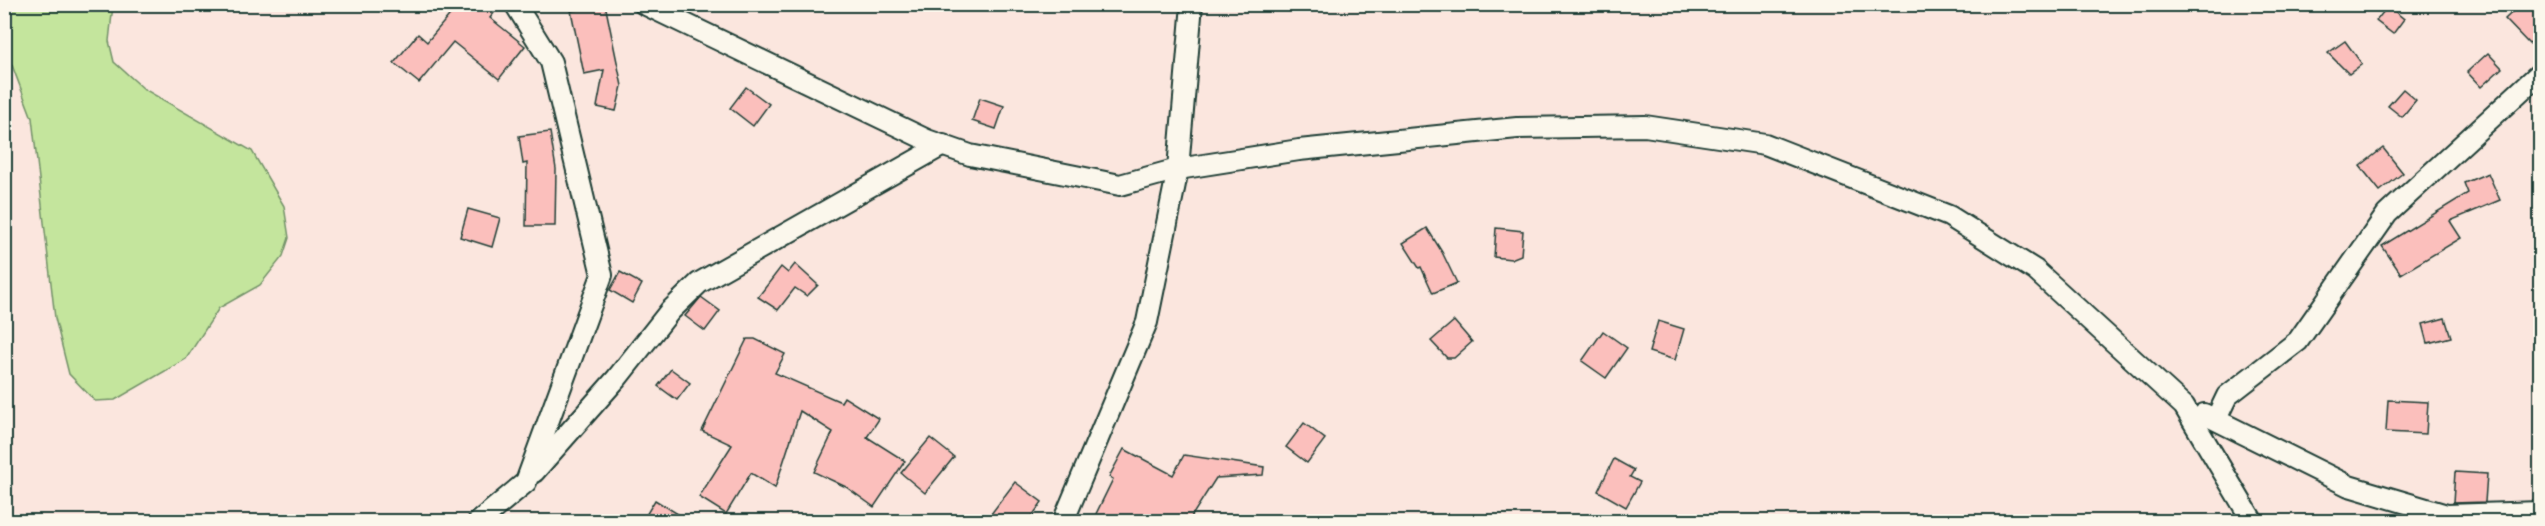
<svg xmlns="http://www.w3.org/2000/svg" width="2545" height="526" font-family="Sriracha,sans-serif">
	<rect width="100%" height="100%" fill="#fbe6de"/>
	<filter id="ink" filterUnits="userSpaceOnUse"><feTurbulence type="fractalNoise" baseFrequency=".0167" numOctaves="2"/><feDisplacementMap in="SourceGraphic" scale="12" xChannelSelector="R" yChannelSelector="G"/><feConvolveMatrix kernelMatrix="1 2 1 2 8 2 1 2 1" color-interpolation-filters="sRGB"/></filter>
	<g filter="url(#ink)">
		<path fill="#c4e59d" stroke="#729168" stroke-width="1.5" d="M 4,5 L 113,5 L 109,41 L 114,62 L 144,89 L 252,151 L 284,206 L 289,238 L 283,256 L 260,285 L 219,308 L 186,359 L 115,400 L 95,401 L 69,374 L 55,318 L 32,118 L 10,60 L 5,54 Z"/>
		<g fill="#fbbfbc" stroke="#1f3d34" stroke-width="1.5">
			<path d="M 459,4 L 485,4 L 494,13 L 490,18 L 525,46 L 499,79 L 453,42 L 419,83 L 394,63 L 418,34 L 427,42 Z"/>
			<path d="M 605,4 L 622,86 L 616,111 L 597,107 L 604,70 L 584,74 L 571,11 Z"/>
			<path d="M 2521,4 L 2541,4 L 2541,34 L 2529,44 L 2505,19 Z"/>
			<path d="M 2388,6 L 2404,19 L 2393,34 L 2376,21 Z"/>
			<path d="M 2345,41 L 2362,64 L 2349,74 L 2328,53 Z"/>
			<path d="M 2488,53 L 2502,68 L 2481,87 L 2467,72 Z"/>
			<path d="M 746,87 L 769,104 L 753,126 L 730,108 Z"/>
			<path d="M 2403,89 L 2416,100 L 2402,117 L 2388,106 Z"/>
			<path d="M 980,98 L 1004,106 L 996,129 L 972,121 Z"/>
			<path d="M 550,132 L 556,169 L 555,226 L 526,226 L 527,163 L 523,164 L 519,136 Z"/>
			<path d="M 2383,148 L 2403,173 L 2380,191 L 2360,166 Z"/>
			<path d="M 2488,173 L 2500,200 L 2450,221 L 2461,238 L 2401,274 L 2382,246 L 2468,193 L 2464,183 Z"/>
			<path d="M 468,209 L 500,218 L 492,247 L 460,237 Z"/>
			<path d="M 1427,228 L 1442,252 L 1457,283 L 1433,293 L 1421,267 L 1419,268 L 1403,243 Z"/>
			<path d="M 1496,228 L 1523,231 L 1521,255 L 1511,259 L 1494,257 Z"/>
			<path d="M 795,264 L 818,285 L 807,296 L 795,288 L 778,310 L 758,297 L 781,267 L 788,273 Z"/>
			<path d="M 620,272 L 642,284 L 632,303 L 610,290 Z"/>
			<path d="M 701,297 L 720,311 L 705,331 L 685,316 Z"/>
			<path d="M 2445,318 L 2451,337 L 2428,343 L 2423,324 Z"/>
			<path d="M 1454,321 L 1472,342 L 1454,358 L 1447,358 L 1431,341 Z"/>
			<path d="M 1658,321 L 1684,329 L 1675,360 L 1649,352 Z"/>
			<path d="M 1603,331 L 1627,348 L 1606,378 L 1582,361 Z"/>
			<path d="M 747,339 L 755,339 L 785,354 L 775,373 L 841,402 L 844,397 L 879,419 L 867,437 L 905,461 L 874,507 L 846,487 L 814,472 L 833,432 L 800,411 L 775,488 L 751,473 L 726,514 L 699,497 L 732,445 L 702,431 Z"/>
			<path d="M 671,369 L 690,383 L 677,400 L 658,386 Z"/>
			<path d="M 2388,400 L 2428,402 L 2426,434 L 2386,432 Z"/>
			<path d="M 1304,423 L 1325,439 L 1307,463 L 1286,447 Z"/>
			<path d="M 930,438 L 954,457 L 925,493 L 901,473 Z"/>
			<path d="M 1124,449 L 1173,475 L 1184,455 L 1264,467 L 1263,475 L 1216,478 L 1188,522 L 1092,522 L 1113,479 L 1109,477 Z"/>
			<path d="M 1614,459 L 1634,470 L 1630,477 L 1640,482 L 1626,507 L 1598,491 Z"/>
			<path d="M 2455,472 L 2487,474 L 2485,502 L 2453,503 Z"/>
			<path d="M 1015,482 L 1042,502 L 1028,522 L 985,522 Z"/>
			<path d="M 655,500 L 691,522 L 642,522 Z"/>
		</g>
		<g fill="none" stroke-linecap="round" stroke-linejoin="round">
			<defs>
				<g id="minor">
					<path d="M 644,4 L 927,140 L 970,155 L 1120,185 L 1178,169 L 1299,150 L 1517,128 L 1645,126 L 1765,144 L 1949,216 L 2035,270 L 2184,406 L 2253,522"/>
					<path d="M 2204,414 L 2349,486 L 2447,515 L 2540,512"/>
					<path d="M 2216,419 L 2227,396 L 2298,341 L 2387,214 L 2540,73"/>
					<path d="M 534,472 L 617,378 L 670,311 L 699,283 L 943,145"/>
					<path d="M 478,522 L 526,482 L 602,275 L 551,62 L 515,4"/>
					<path d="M 1063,522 L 1147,322 L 1178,169 L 1192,4"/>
				</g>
			</defs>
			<use href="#minor" stroke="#1f3d34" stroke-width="24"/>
			<use href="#minor" stroke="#fbf7ec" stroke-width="20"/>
		</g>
	</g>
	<rect width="2545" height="526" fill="none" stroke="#fbf7ec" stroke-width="24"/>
	<rect x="12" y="12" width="2521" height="502" fill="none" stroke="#1f3d34" stroke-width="2" filter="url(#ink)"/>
</svg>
